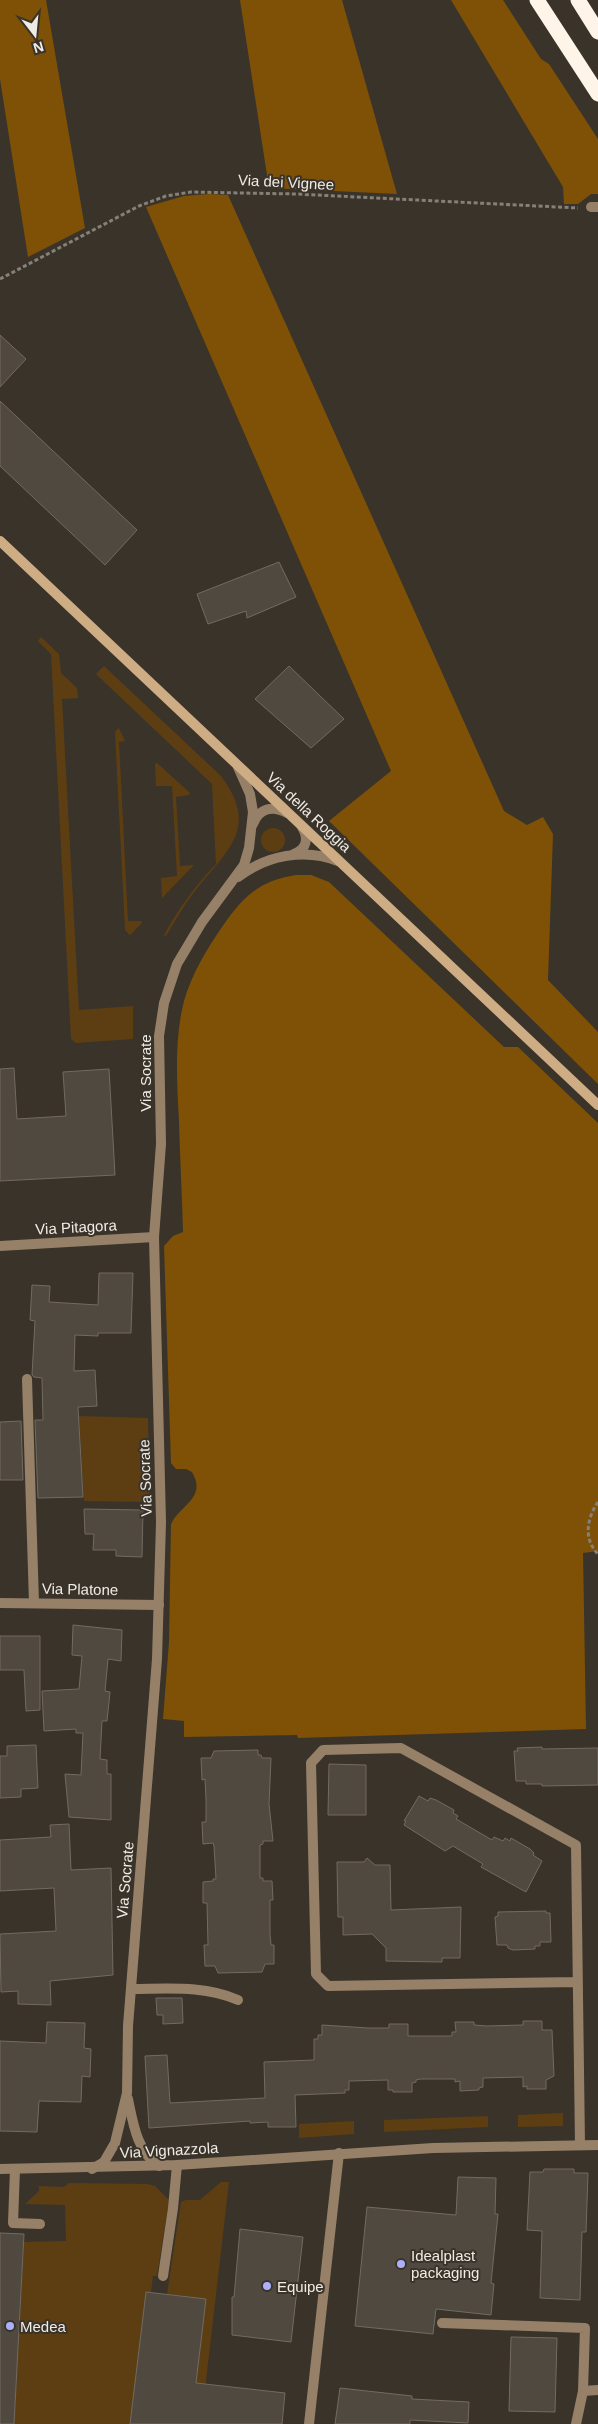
<svg xmlns="http://www.w3.org/2000/svg" width="598" height="2424" font-family="Helvetica,sans-serif">
	<rect width="100%" height="100%" fill="#3a332a"/>
	<g fill="#5d3e12">
		<path d="M 41,637 L 59,654 L 61,673 L 77,688 L 78,698 L 62,699 L 79,1010 L 133,1006 L 133,1039 L 76,1043 L 71,1039 L 51,654 L 38,641 Z"/>
		<path d="M 104,666 L 221,776 C 259,826 229,849 198,887 C 186,902 176,919 166,936 L 164,935 C 179,908 195,886 216,864 L 212,784 L 96,674 Z"/>
		<path d="M 119,728 L 125,741 L 119,742 L 128,921 L 141,921 L 142,923 L 130,935 L 125,930 L 115,732 Z"/>
		<path d="M 157,763 L 190,793 L 189,795 L 176,797 L 180,866 L 194,865 L 162,898 L 161,878 L 177,876 L 172,786 L 156,786 L 155,764 Z"/>
		<circle cx="273" cy="840" r="12"/>
		<path d="M 79,1416 L 148,1418 L 150,1502 L 84,1501 Z"/>
		<path d="M 563,2113 L 563,2126 L 518,2127 L 518,2115 Z"/>
		<path d="M 488,2116 L 488,2127 L 384,2132 L 384,2120 Z"/>
		<path d="M 354,2121 L 354,2134 L 299,2138 L 299,2124 Z"/>
		<path d="M 221,2182 L 229,2182 L 201,2424 L 191,2424 L 206,2299 L 167,2294 L 181,2202 L 186,2200 L 200,2200 Z"/>
		<path d="M 69,2183 L 147,2184 L 155,2186 L 169,2200 L 157,2276 L 153,2276 L 151,2292 L 146,2292 L 130,2424 L 0,2424 L 0,2410 L 15,2410 L 24,2242 L 66,2241 L 65,2205 L 25,2204 L 39,2191 L 39,2186 L 64,2187 Z"/>
	</g>
	<g fill="#7e5107">
		<path d="M 0,0 L 46,0 L 85,228 L 28,257 L 0,79 Z"/>
		<path d="M 240,0 L 342,0 L 397,194 L 269,188 Z"/>
		<path d="M 451,0 L 503,0 L 541,59 L 549,64 L 598,139 L 598,194 L 591,194 L 578,204 L 564,204 L 563,187 Z"/>
		<path d="M 209,194 L 228,195 L 504,811 L 527,825 L 543,817 L 553,834 L 548,980 L 598,1032 L 598,1084 L 329,821 L 391,771 L 146,207 L 184,196 Z"/>
		<path d="M 296,875 L 311,875 L 329,882 L 504,1047 L 518,1047 L 598,1123 L 598,1551 L 583,1553 L 586,1729 L 298,1738 L 297,1735 L 184,1737 L 184,1721 L 163,1719 L 169,1642 L 171,1525 C 177,1506 208,1499 192,1472 L 186,1469 L 176,1469 L 171,1463 L 164,1246 L 173,1236 L 183,1232 C 182,1195 180,1158 179,1122 C 177,1082 174,1040 184,1001 C 192,974 206,950 222,927 C 243,897 258,881 296,875 Z"/>
	</g>
	<g fill="#504940" stroke="#736b61">
		<path d="M 0,335 L 26,359 L 0,387 Z"/>
		<path d="M 0,401 L 137,530 L 105,565 L 0,466 Z"/>
		<path d="M 279,562 L 296,597 L 247,618 L 246,611 L 208,624 L 197,594 Z"/>
		<path d="M 289,666 L 344,719 L 311,748 L 255,699 Z"/>
		<path d="M 14,1068 L 17,1119 L 66,1116 L 63,1072 L 109,1069 L 115,1175 L 0,1181 L 0,1069 Z"/>
		<path d="M 99,1273 L 133,1273 L 131,1333 L 98,1333 L 98,1336 L 75,1335 L 74,1371 L 95,1370 L 97,1406 L 78,1407 L 83,1497 L 38,1498 L 35,1420 L 43,1420 L 42,1378 L 34,1377 L 32,1375 L 35,1321 L 30,1320 L 32,1285 L 50,1286 L 49,1302 L 98,1305 Z"/>
		<path d="M 21,1421 L 23,1480 L 0,1480 L 0,1422 Z"/>
		<path d="M 84,1509 L 143,1510 L 142,1557 L 116,1556 L 116,1550 L 93,1550 L 94,1534 L 85,1534 Z"/>
		<path d="M 73,1625 L 122,1630 L 121,1661 L 108,1659 L 105,1691 L 110,1692 L 107,1721 L 102,1721 L 100,1759 L 107,1760 L 107,1774 L 111,1774 L 111,1820 L 69,1817 L 65,1774 L 81,1775 L 83,1733 L 76,1733 L 76,1729 L 44,1731 L 42,1691 L 79,1689 L 82,1656 L 72,1655 Z"/>
		<path d="M 0,1636 L 40,1636 L 40,1710 L 26,1711 L 24,1670 L 0,1670 Z"/>
		<path d="M 36,1745 L 38,1788 L 21,1789 L 21,1797 L 0,1798 L 0,1756 L 7,1756 L 7,1746 Z"/>
		<path d="M 542,1747 L 542,1749 L 598,1748 L 598,1785 L 542,1786 L 542,1784 L 526,1784 L 526,1781 L 516,1781 L 514,1751 L 518,1751 L 517,1748 Z"/>
		<path d="M 258,1750 L 258,1755 L 261,1755 L 262,1758 L 271,1758 L 269,1804 L 273,1841 L 263,1841 L 263,1844 L 260,1845 L 260,1878 L 263,1878 L 263,1881 L 272,1881 L 273,1900 L 270,1900 L 270,1934 L 271,1945 L 274,1945 L 274,1964 L 265,1964 L 262,1972 L 218,1973 L 215,1966 L 205,1966 L 204,1945 L 208,1945 L 207,1903 L 203,1903 L 203,1882 L 213,1881 L 213,1879 L 216,1879 L 214,1846 L 213,1843 L 203,1844 L 202,1822 L 206,1822 L 206,1799 L 205,1779 L 202,1780 L 201,1758 L 211,1758 L 214,1751 Z"/>
		<path d="M 329,1764 L 366,1765 L 366,1815 L 328,1815 Z"/>
		<path d="M 419,1796 L 428,1801 L 430,1798 L 436,1800 L 454,1810 L 453,1813 L 458,1816 L 456,1819 L 492,1840 L 494,1837 L 503,1841 L 505,1838 L 510,1841 L 511,1838 L 530,1849 L 534,1853 L 533,1855 L 542,1861 L 526,1892 L 481,1867 L 483,1864 L 453,1846 L 445,1851 L 404,1825 L 406,1821 L 404,1821 Z"/>
		<path d="M 69,1824 L 71,1870 L 111,1868 L 113,1975 L 50,1981 L 51,2005 L 18,2004 L 18,1991 L 1,1992 L 0,1934 L 56,1931 L 54,1888 L 0,1891 L 0,1840 L 51,1837 L 50,1825 Z"/>
		<path d="M 367,1858 L 375,1865 L 390,1865 L 391,1910 L 461,1907 L 460,1958 L 442,1958 L 442,1962 L 386,1961 L 386,1948 L 372,1934 L 343,1935 L 343,1917 L 338,1917 L 337,1862 L 364,1862 Z"/>
		<path d="M 546,1911 L 546,1913 L 550,1913 L 551,1942 L 540,1942 L 540,1946 L 535,1946 L 535,1949 L 513,1950 L 508,1948 L 507,1945 L 497,1945 L 495,1917 L 498,1916 L 498,1912 Z"/>
		<path d="M 156,1998 L 182,1998 L 183,2023 L 163,2024 L 163,2015 L 157,2015 Z"/>
		<path d="M 523,2021 L 542,2021 L 542,2030 L 552,2030 L 554,2076 L 546,2080 L 546,2089 L 527,2089 L 527,2086 L 523,2087 L 523,2077 L 483,2078 L 483,2087 L 479,2088 L 479,2090 L 460,2091 L 460,2081 L 455,2082 L 455,2079 L 420,2079 L 416,2080 L 416,2082 L 412,2083 L 412,2092 L 393,2092 L 393,2090 L 388,2090 L 388,2080 L 349,2081 L 349,2090 L 345,2090 L 345,2093 L 295,2095 L 296,2127 L 268,2127 L 268,2122 L 250,2123 L 250,2121 L 149,2128 L 145,2056 L 167,2055 L 170,2103 L 265,2098 L 264,2062 L 314,2060 L 314,2039 L 318,2039 L 318,2035 L 322,2035 L 322,2025 L 368,2028 L 389,2028 L 389,2024 L 408,2024 L 408,2036 L 452,2036 L 452,2032 L 456,2032 L 455,2022 L 474,2022 L 474,2025 L 487,2026 L 523,2025 Z"/>
		<path d="M 47,2022 L 85,2023 L 84,2048 L 91,2049 L 90,2077 L 82,2076 L 81,2102 L 39,2101 L 37,2132 L 0,2131 L 0,2041 L 46,2043 Z"/>
		<path d="M 544,2169 L 574,2169 L 574,2173 L 588,2173 L 586,2232 L 582,2232 L 580,2300 L 540,2298 L 542,2231 L 527,2230 L 530,2172 L 543,2172 Z"/>
		<path d="M 458,2177 L 496,2178 L 495,2214 L 498,2214 L 491,2283 L 494,2284 L 491,2315 L 436,2309 L 433,2334 L 355,2326 L 367,2207 L 456,2215 Z"/>
		<path d="M 240,2229 L 303,2237 L 291,2342 L 232,2335 L 232,2297 L 234,2297 Z"/>
		<path d="M 0,2233 L 24,2234 L 14,2424 L 0,2424 Z"/>
		<path d="M 146,2292 L 206,2299 L 196,2383 L 285,2393 L 282,2424 L 130,2424 Z"/>
		<path d="M 511,2337 L 557,2338 L 555,2412 L 509,2411 Z"/>
		<path d="M 340,2388 L 412,2396 L 412,2399 L 469,2402 L 468,2423 L 410,2420 L 410,2424 L 335,2424 Z"/>
	</g>
	<g fill="none" stroke-linecap="round" stroke-linejoin="round">
		<g stroke="#858078" stroke-width="3" stroke-dasharray="4 2.5" stroke-linecap="butt">
			<path d="M 0,279 L 139,206 L 166,196 L 191,192 L 296,194 L 578,208"/>
			<path d="M 598,1502 C 587,1518 583,1539 598,1554"/>
		</g>
		<g stroke="#968168" stroke-width="10">
			<path d="M 591,207 L 598,207"/>
			<path d="M 27,1379 L 34,1603"/>
			<path d="M 578,1982 L 328,1986 L 316,1974 L 311,1763 L 323,1750 L 401,1748 L 576,1845 L 580,2145"/>
			<path d="M 131,1989 C 167,1989 204,1985 238,2000"/>
			<path d="M 15,2169 L 13,2223 L 40,2224"/>
			<path d="M 163,2276 L 173,2208 L 177,2165"/>
			<path d="M 442,2323 L 585,2328 L 583,2391"/>
		</g>
		<g stroke="#968168" stroke-width="10">
			<path d="M 253,824 C 259,808 273,805 287,813"/>
			<path d="M 294,854 C 307,849 309,838 302,827"/>
			<path d="M 238,877 C 267,855 305,848 338,861"/>
			<path d="M 0,1246 L 154,1237"/>
			<path d="M 0,1603 L 159,1605"/>
			<path d="M 128,2099 C 133,2123 137,2152 159,2166"/>
			<path d="M 0,2169 L 177,2165 L 433,2148 L 598,2145"/>
			<path d="M 92,2169 L 104,2162 L 115,2143 L 127,2093 L 128,2026 L 157,1659 L 161,1522 L 154,1237 L 161,1144 L 159,1036 L 164,1003 L 177,964 L 202,922 L 244,865 L 249,848 L 253,812 L 250,794 L 238,767"/>
			<path d="M 309,2424 L 339,2153"/>
			<path d="M 576,2424 L 583,2391 L 598,2390"/>
		</g>
		<path stroke="#ceac84" stroke-width="10" d="M 0,541 L 598,1105"/>
		<g stroke="#fef4e8" stroke-width="15">
			<path d="M 537,0 L 598,94"/>
			<path d="M 578,0 L 598,32"/>
		</g>
	</g>
	<g fill="#acaffb" stroke="#3a332a" stroke-width="2">
		<circle cx="401" cy="2264" r="5"/>
		<circle cx="267" cy="2286" r="5"/>
		<circle cx="10" cy="2326" r="5"/>
	</g>
	<g text-anchor="middle" dominant-baseline="central" stroke-width="4" stroke-linejoin="round" paint-order="stroke">
		<g font-size="15" fill="#efebe5" stroke="#3a332a">
			<text transform="translate(286 182) rotate(3)">Via dei Vignee</text>
			<text transform="translate(309 812) rotate(43)">Via della Roggia</text>
			<text transform="translate(145 1073) rotate(-90)">Via Socrate</text>
			<text transform="translate(76 1227) rotate(-3)">Via Pitagora</text>
			<text transform="translate(145 1478) rotate(-92)">Via Socrate</text>
			<text transform="translate(80 1589) rotate(1)">Via Platone</text>
			<text transform="translate(125 1880) rotate(-85)">Via Socrate</text>
			<text transform="translate(169 2150) rotate(-3)">Via Vignazzola</text>
		</g>
		<g font-size="15" fill="#efebe5" stroke="#3a332a" text-anchor="start">
			<text x="411" y="2255">Idealplast<tspan x="411" dy="17">packaging</tspan></text>
			<text x="277" y="2286">Equipe</text>
			<text x="20" y="2326">Medea</text>
		</g>
	</g>
	<g transform="translate(35 35) rotate(164)" stroke="#3a332a" stroke-width="4" paint-order="stroke">
	<path d="M0-4L9 19L0 12L-9 19Z" fill="#efebe5"/>
	<text y="-8" font-size="14" font-weight="bold" text-anchor="middle" fill="#efebe5">N</text>
	</g>
</svg>
